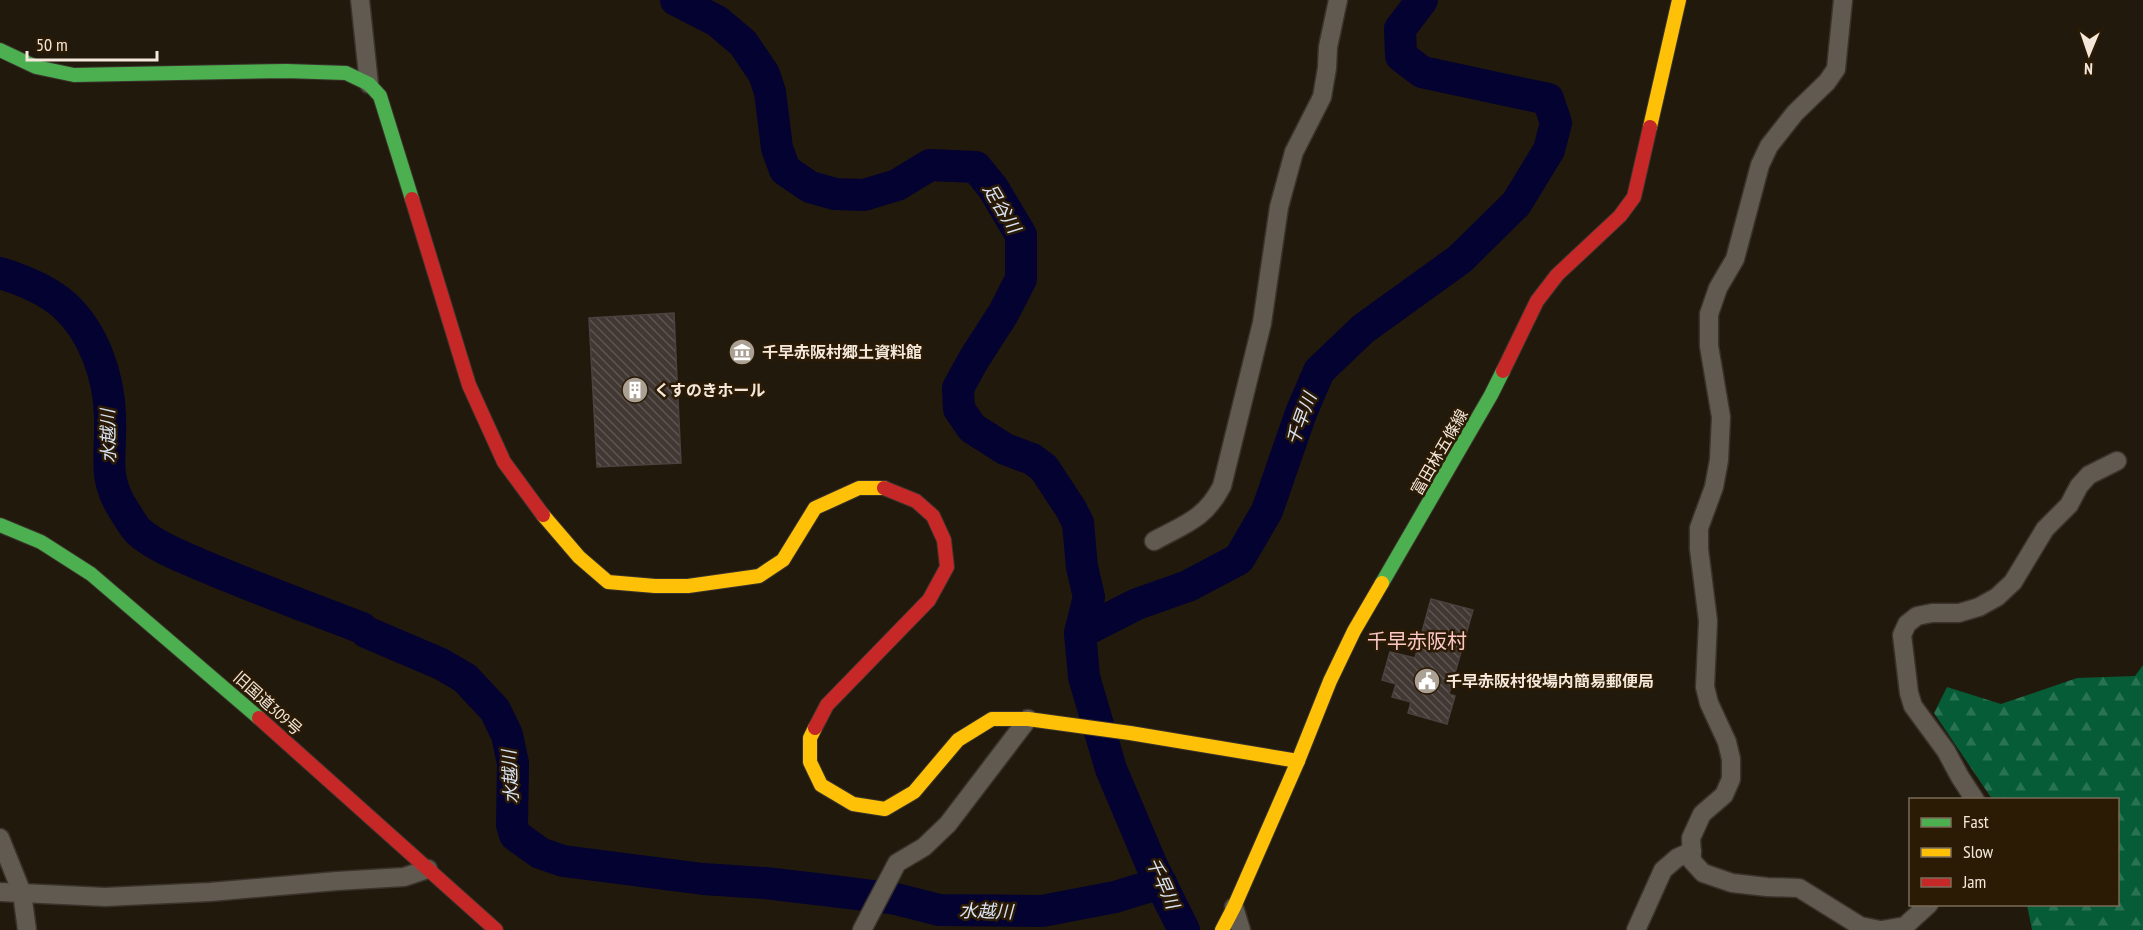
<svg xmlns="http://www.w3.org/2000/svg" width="2143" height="930" font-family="'PT Sans Narrow','Noto Sans JP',sans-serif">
	<defs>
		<pattern id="forest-firs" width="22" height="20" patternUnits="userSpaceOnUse" patternTransform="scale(1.5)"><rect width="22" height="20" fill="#055c36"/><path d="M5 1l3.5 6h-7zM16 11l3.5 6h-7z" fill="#2a7352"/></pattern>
		<pattern id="building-back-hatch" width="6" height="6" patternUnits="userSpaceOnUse" patternTransform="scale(1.5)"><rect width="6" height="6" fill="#413834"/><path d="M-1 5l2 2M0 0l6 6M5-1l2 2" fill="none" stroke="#5d5551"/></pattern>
	</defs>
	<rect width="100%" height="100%" fill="#22190d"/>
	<path fill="url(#forest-firs)" d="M 2143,665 L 2143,930 L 2032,930 L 2027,905 L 2118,904 L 2118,800 L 1992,799 L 1934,713 L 1947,687 L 2001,704 L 2077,678 L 2135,676 Z"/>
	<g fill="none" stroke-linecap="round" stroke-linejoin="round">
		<g stroke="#030231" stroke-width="32">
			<path d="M 676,0 L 717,21 L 743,43 L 764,74 L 770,92 L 777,148 L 785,170 L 810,187 L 835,194 L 864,195 L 897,185 L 930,165 L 976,167 L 993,188 L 1021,235 L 1021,279 L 1003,314 L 974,359 L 958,388 L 959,409 L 972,428 L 1005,449 L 1032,459 L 1044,468 L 1071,509 L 1078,523 L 1082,567 L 1089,597 L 1080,633 L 1084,677 L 1111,769 L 1152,866 L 1184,930"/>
			<path d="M 0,273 C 23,280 46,289 64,305 C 94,332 109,377 110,416 C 112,455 101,476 125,512 C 129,518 133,526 138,531 C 154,546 185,558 206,567 C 258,589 310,608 362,628 L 366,632 L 441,664 L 465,678 L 495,710 L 507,735 L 513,763 L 512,825 L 515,835 L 540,853 L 563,861 L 703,879 L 765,883 L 841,892 L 896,899 L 939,910 L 1042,911 L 1115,897 L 1161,883"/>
			<path d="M 1080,633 L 1137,604 L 1188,586 L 1239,559 L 1267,511 L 1301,413 L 1319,371 L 1363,329 L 1460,259 L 1516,204 L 1549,150 L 1556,123 L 1548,99 L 1422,72 L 1401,56 L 1400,29 L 1422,0"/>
		</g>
	</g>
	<g fill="url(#building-back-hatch)" stroke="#4b423f" stroke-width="1.5">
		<path d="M 674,313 L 681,463 L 597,467 L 589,318 Z"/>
		<path d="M 1431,599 L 1473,610 L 1449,694 L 1455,696 L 1447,724 L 1408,713 L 1411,702 L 1392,697 L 1396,684 L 1382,680 L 1390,652 L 1415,658 Z"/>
	</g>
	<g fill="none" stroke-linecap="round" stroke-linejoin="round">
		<defs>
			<g id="street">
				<path d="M 360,0 L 369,84"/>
				<path d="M 1843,0 L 1836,69 L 1827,82 L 1795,113 L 1769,146 L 1760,165 L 1735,259 L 1718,288 L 1709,314 L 1709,346 L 1721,417 L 1719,460 L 1714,487 L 1699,528 L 1699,549 L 1708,621 L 1705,687 L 1709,703 L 1727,742 L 1731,759 L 1731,779 L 1724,795 L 1702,814 L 1691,838 L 1692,861 L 1703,873 L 1732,883 L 1767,887 L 1799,888 L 1860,926 L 1880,930"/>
				<path d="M 1154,541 C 1185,524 1205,519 1222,486 L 1262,323 L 1279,207 L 1294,152 L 1322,97 L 1327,68 L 1328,47 L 1338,0"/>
				<path d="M 1975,800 L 1960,777 L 1946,751 L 1913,706 L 1909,693 L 1902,635 L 1907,624 L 1917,616 L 1932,613 L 1959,613 L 1979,607 L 1997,597 L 2013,582 L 2045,529 L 2069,505 L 2079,486 L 2089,475 L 2117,461"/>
				<path d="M 0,838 L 22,893 L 27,930"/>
				<path d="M 0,892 L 105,897 L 210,892 L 337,881 L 404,877 L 428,869"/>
				<path d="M 1234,907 L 1241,930"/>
				<path d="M 862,930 L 897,863 L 924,847 L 948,824 L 1028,719"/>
				<path d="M 1636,930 L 1663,870 L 1677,858 L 1692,851"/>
				<path d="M 1882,930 L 1905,926 L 1929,904"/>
			</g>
			<g id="fast">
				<path d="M 0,50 L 36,67 L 74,75 L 286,71 L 346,73 L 369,84 L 380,96 L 412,199"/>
				<path d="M 0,525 L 41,542 L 91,574 L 259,718"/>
				<path d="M 1382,583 L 1491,395 L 1503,371"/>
			</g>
			<g id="slow">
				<path d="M 1650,127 L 1679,0"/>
				<path d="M 543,515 L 579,557 L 608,582 L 655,586 L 688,586 L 759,576 L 783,560 L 815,508 L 859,488 L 884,488"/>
				<path d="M 815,728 L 810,738 L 810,762 L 821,785 L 853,804 L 885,809 L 914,792 L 958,740 L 992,719 L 1028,719 L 1130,733 L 1298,761"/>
				<path d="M 1222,930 L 1234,907 L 1298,761 L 1330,681 L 1354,631 L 1382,583"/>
			</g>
			<g id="jam">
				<path d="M 412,199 L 469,385 L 504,462 L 543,515"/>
				<path d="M 1503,371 L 1537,301 L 1557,275 L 1620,216 L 1634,197 L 1650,127"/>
				<path d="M 259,718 L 496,930"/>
				<path d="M 815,728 L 827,705 L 929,600 L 947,567 L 944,540 L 933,516 L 916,501 L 884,488"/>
			</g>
		</defs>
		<use href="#street" stroke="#3a332b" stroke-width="21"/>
		<use href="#fast" stroke="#3a332b" stroke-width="16"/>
		<use href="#slow" stroke="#3a332b" stroke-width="16"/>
		<use href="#jam" stroke="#3a332b" stroke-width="16"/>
		<use href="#street" stroke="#615a51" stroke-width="18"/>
		<use href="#fast" stroke="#4caf50" stroke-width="14"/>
		<use href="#slow" stroke="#ffc107" stroke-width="14"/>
		<use href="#jam" stroke="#c62828" stroke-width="14"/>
	</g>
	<defs>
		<symbol id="museum-disc" viewBox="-11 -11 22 22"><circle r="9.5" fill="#aaa093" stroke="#2b1a04"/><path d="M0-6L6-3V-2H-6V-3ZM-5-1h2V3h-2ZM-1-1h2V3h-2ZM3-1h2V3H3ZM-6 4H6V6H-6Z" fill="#fff"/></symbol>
		<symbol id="building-disc" viewBox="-11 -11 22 22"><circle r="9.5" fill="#aaa093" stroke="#2b1a04"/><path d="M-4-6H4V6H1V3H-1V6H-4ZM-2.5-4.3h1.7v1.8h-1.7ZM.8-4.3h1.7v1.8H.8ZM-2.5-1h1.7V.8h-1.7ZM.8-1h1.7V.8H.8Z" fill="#fff"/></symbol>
		<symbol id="civic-disc" viewBox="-11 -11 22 22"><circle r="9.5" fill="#aaa093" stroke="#2b1a04"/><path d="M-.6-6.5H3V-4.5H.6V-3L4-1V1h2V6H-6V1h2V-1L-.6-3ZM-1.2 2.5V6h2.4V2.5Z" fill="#fff"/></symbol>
	</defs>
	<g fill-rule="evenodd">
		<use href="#museum-disc" x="727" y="337" width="30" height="30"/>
		<use href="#building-disc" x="620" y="375" width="30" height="30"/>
		<use href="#civic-disc" x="1412" y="666" width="30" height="30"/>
	</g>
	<g text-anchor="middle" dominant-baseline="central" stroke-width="5" stroke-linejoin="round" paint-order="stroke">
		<g font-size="16" font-weight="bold" fill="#f4e8db" stroke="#2b1a04" text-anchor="start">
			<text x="762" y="352">千早赤阪村郷土資料館</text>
			<text x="654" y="390">くすのきホール</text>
			<text x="1446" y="681">千早赤阪村役場内簡易郵便局</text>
		</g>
		<g font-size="16" fill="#f4e8db" stroke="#2b1a04">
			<text transform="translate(1439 452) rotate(-60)">富田林五條線</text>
			<text transform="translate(268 703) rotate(42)">旧国道309号</text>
		</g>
		<g font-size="18" font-style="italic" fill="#d9e4f6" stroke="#2b1a04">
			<text transform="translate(1002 208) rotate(59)">足谷川</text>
			<text transform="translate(1301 419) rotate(-70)">千早川</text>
			<text transform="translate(108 436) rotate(-91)">水越川</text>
			<text transform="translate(510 777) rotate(-93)">水越川</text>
			<text transform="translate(1163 883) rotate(66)">千早川</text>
			<text transform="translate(986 911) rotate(1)">水越川</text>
		</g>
		<g font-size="20" fill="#fcc8c7" stroke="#2b1a04">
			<text x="1417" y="641">千早赤阪村</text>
		</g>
	</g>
	<rect x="1909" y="798" width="210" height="108" fill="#2b1a04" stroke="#7b6c5a" stroke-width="1.5"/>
	<rect x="1921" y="818" width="30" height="9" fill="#4caf50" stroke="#7b6c5a" stroke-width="1.5"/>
	<text x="1963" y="828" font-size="18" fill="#f4e8db">Fast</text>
	<rect x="1921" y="848" width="30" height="9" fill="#ffc107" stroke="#7b6c5a" stroke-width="1.5"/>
	<text x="1963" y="858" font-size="18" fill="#f4e8db">Slow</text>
	<rect x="1921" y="878" width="30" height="9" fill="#c62828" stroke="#7b6c5a" stroke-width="1.5"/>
	<text x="1963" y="888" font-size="18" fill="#f4e8db">Jam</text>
	<g transform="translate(2089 54) rotate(182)" stroke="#2b1a04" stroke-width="4.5" paint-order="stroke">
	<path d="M0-4.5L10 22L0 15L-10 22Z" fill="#f4e8db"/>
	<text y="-9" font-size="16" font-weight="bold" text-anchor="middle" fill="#f4e8db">N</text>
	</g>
	<path d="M27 51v9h130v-9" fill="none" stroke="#f4e8db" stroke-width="3"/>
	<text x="36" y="51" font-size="18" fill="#f4e8db" stroke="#2b1a04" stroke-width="4.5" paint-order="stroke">50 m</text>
</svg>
